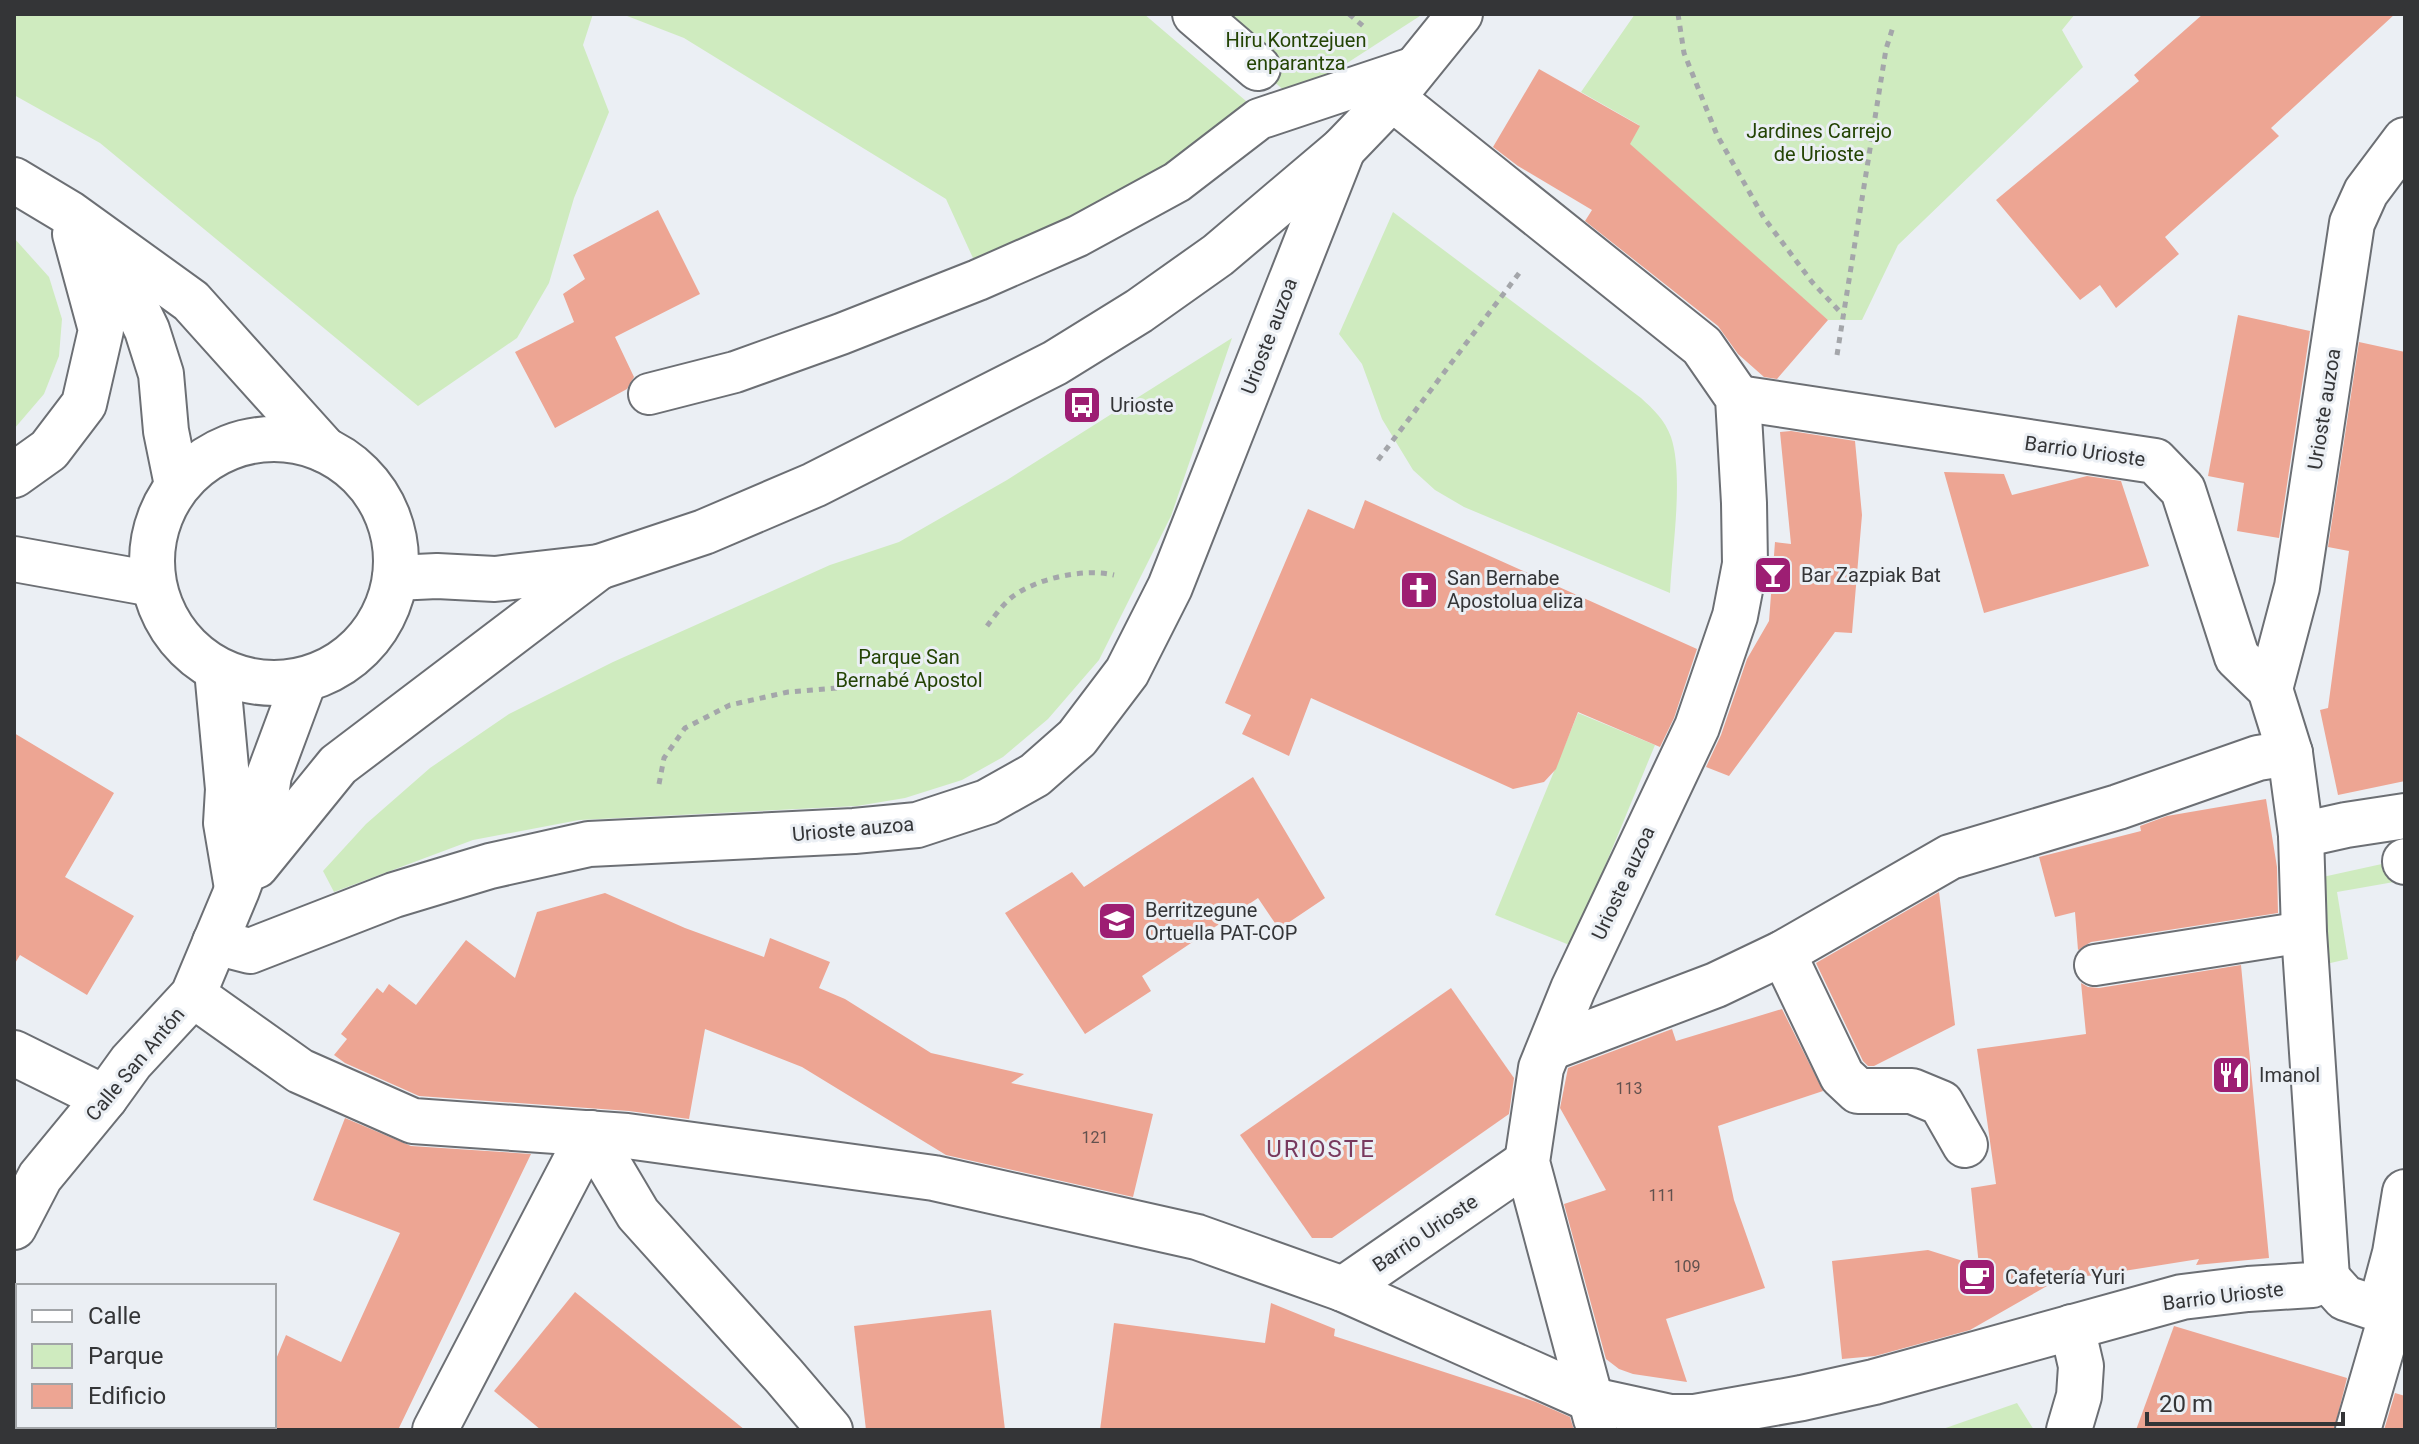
<svg xmlns="http://www.w3.org/2000/svg" width="2419" height="1444" font-family="Roboto,sans-serif">
	<rect width="100%" height="100%" fill="#ebeff4"/>
	<g fill="#cfebbf">
		<path d="M 14,14 L 593,14 L 583,45 L 609,112 L 574,198 L 549,283 L 517,338 L 418,406 L 100,143 L 14,95 Z"/>
		<path d="M 622,14 L 1144,14 L 1246,101 L 1196,153 L 978,269 L 946,199 L 684,38 Z"/>
		<path d="M 1195,14 L 1423,14 L 1293,98 Z"/>
		<path d="M 1635,14 L 2075,14 L 2062,30 L 2083,67 L 1898,245 L 1862,320 L 1828,320 L 1627,148 L 1639,125 L 1581,92 Z"/>
		<path d="M 1393,212 L 1641,398 C 1653,409 1665,420 1671,437 C 1684,476 1672,549 1670,593 L 1464,507 L 1435,490 L 1413,470 L 1382,419 L 1362,364 L 1339,334 Z"/>
		<path d="M 14,238 L 49,277 L 62,319 L 59,356 L 44,394 L 14,429 Z"/>
		<path d="M 1232,338 L 1171,516 L 1099,660 L 1048,719 L 1003,757 L 962,780 L 905,798 L 857,806 L 579,820 L 473,840 L 334,892 L 323,871 L 366,824 L 430,768 L 509,714 L 613,662 L 830,565 L 899,542 L 1007,480 Z"/>
		<path d="M 1578,713 L 1655,745 L 1572,946 L 1495,915 Z"/>
		<path d="M 2391,862 L 2394,882 L 2337,892 L 2348,959 L 2326,964 L 2318,878 Z"/>
		<path d="M 2017,1403 L 2034,1430 L 1940,1430 Z"/>
	</g>
	<g fill="#eda593">
		<path d="M 2203,14 L 2395,14 L 2271,128 L 2279,136 L 2165,237 L 2179,254 L 2116,308 L 2100,285 L 2080,300 L 1996,200 L 2139,81 L 2134,75 Z"/>
		<path d="M 1539,69 L 1640,126 L 1630,144 L 1828,320 L 1777,379 L 1764,377 L 1738,354 L 1718,326 L 1585,221 L 1592,210 L 1518,166 L 1493,147 Z"/>
		<path d="M 658,210 L 700,294 L 615,337 L 634,377 L 627,389 L 555,428 L 515,352 L 574,322 L 563,294 L 585,279 L 573,255 Z"/>
		<path d="M 2238,315 L 2310,331 L 2279,538 L 2237,531 L 2244,483 L 2208,476 Z"/>
		<path d="M 2359,342 L 2405,352 L 2405,781 L 2338,795 L 2320,710 L 2328,708 L 2349,551 L 2328,547 Z"/>
		<path d="M 1791,431 L 1855,441 L 1862,515 L 1852,633 L 1835,632 L 1729,776 L 1706,767 L 1721,735 L 1747,659 L 1769,621 L 1775,542 L 1791,544 L 1780,432 Z"/>
		<path d="M 1944,472 L 2004,474 L 2012,495 L 2087,476 L 2121,481 L 2149,566 L 1984,613 Z"/>
		<path d="M 1365,500 L 1697,649 L 1674,718 L 1660,747 L 1578,712 L 1556,769 L 1544,782 L 1513,789 L 1311,698 L 1289,756 L 1242,734 L 1251,715 L 1225,703 L 1308,509 L 1354,529 Z"/>
		<path d="M 14,733 L 114,793 L 65,877 L 134,916 L 87,995 L 20,955 L 14,965 Z"/>
		<path d="M 1253,777 L 1325,898 L 1279,929 L 1258,898 L 1142,976 L 1151,991 L 1085,1034 L 1005,913 L 1072,872 L 1084,887 Z"/>
		<path d="M 2266,799 L 2277,867 L 2278,913 L 2091,942 L 2078,950 L 2075,912 L 2055,917 L 2039,857 L 2141,831 L 2140,826 L 2167,816 Z"/>
		<path d="M 1939,892 L 1955,1025 L 1874,1066 L 1868,1066 L 1863,1061 L 1816,963 Z"/>
		<path d="M 605,893 L 685,928 L 764,957 L 770,938 L 830,962 L 819,988 L 845,999 L 931,1053 L 1024,1074 L 1011,1083 L 1153,1114 L 1133,1197 L 946,1155 L 802,1067 L 705,1029 L 689,1119 L 629,1111 L 419,1096 L 345,1063 L 334,1055 L 347,1039 L 341,1034 L 377,988 L 383,993 L 389,984 L 416,1005 L 466,940 L 515,978 L 537,912 Z"/>
		<path d="M 2241,965 L 2269,1258 L 2196,1265 L 2199,1259 L 2105,1274 L 2031,1282 L 2047,1286 L 1970,1330 L 1875,1356 L 1842,1359 L 1832,1261 L 1928,1250 L 1979,1266 L 1971,1188 L 1996,1184 L 1977,1049 L 2086,1034 L 2081,983 L 2088,987 L 2099,988 Z"/>
		<path d="M 1451,988 L 1514,1078 L 1509,1114 L 1332,1238 L 1312,1238 L 1240,1135 Z"/>
		<path d="M 1782,1009 L 1823,1091 L 1718,1126 L 1734,1200 L 1765,1288 L 1666,1319 L 1687,1382 L 1633,1374 L 1619,1369 L 1606,1359 L 1564,1204 L 1606,1190 L 1560,1108 L 1568,1068 L 1672,1029 L 1676,1041 Z"/>
		<path d="M 345,1118 L 411,1146 L 531,1154 L 398,1430 L 274,1430 L 274,1364 L 286,1335 L 341,1362 L 400,1233 L 313,1200 Z"/>
		<path d="M 575,1292 L 745,1430 L 541,1430 L 494,1391 Z"/>
		<path d="M 1271,1303 L 1335,1329 L 1334,1336 L 1536,1402 L 1570,1417 L 1574,1430 L 1100,1430 L 1114,1323 L 1265,1343 Z"/>
		<path d="M 991,1310 L 1005,1430 L 866,1430 L 854,1326 Z"/>
		<path d="M 2174,1326 L 2347,1378 L 2334,1430 L 2136,1430 Z"/>
		<path d="M 2395,1393 L 2405,1396 L 2405,1430 L 2384,1430 Z"/>
	</g>
	<g fill="none" stroke-linecap="round" stroke-linejoin="round">
		<defs>
			<g id="service">
				<path d="M 649,394 L 735,372 L 841,334 L 978,280 L 1078,236 L 1177,182 L 1259,119 L 1418,66"/>
				<path d="M 2095,965 L 2304,932"/>
			</g>
			<g id="pedestrian">
				<path d="M 2405,861 L 2405,862"/>
				<path d="M 1783,953 L 1842,1076 L 1858,1091 L 1912,1091 L 1941,1103 L 1965,1145"/>
				<path d="M 1550,1048 L 1716,985 L 1783,953 L 1950,857 L 2118,807 L 2258,758 L 2290,753"/>
				<path d="M 2380,1309 L 2395,1253 L 2405,1192"/>
			</g>
			<g id="minor">
				<path d="M 1195,14 L 1258,68"/>
				<path d="M 1392,98 L 1702,346 L 1738,398 L 1744,503 L 1745,564 L 1735,616 L 1697,727 L 1573,989 L 1541,1068 L 1527,1162 L 1596,1419"/>
				<path d="M 14,180 L 69,213 L 191,301 L 325,450"/>
				<path d="M 96,246 L 130,295 L 147,330 L 161,374 L 166,431 L 177,485"/>
				<path d="M 1738,398 L 2155,461 L 2183,490 L 2237,657 L 2270,689 L 2290,753 L 2301,835 L 2304,932 L 2327,1278"/>
				<path d="M 14,475 L 49,450 L 84,404 L 101,330 L 75,234"/>
				<path d="M 217,670 L 228,789 L 226,823 L 237,888"/>
				<path d="M 2270,689 L 2297,587 L 2352,223 L 2366,192 L 2405,140"/>
				<path d="M 2301,835 L 2346,825 L 2405,816"/>
				<path d="M 256,866 L 338,765 L 599,567"/>
				<path d="M 215,942 L 250,951 L 394,895 L 490,866 L 589,844 L 854,831 L 917,825 L 987,802 L 1035,775 L 1077,738 L 1127,672 L 1170,587 L 1343,149"/>
				<path d="M 193,995 L 300,1071 L 413,1121 L 627,1136 L 934,1178 L 1197,1237 L 1343,1289 L 1592,1400 L 1670,1417 L 1695,1417 L 1802,1398 L 1874,1382 L 2182,1297 L 2248,1289 L 2312,1285 L 2327,1278"/>
				<path d="M 14,1053 L 105,1098"/>
				<path d="M 590,1133 L 638,1214 L 784,1376 L 830,1430"/>
				<path d="M 14,1227 L 40,1177 L 105,1098 L 131,1062 L 193,995 L 237,890 L 262,822 L 269,775 L 304,681"/>
				<path d="M 2327,1278 L 2345,1298 L 2405,1318"/>
				<path d="M 1343,1289 L 1527,1162"/>
				<path d="M 435,1430 L 590,1133"/>
				<path d="M 2069,1430 L 2079,1396 L 2081,1366 L 2072,1327"/>
				<path d="M 2358,1430 L 2392,1313"/>
			</g>
			<g id="tertiary">
				<circle cx="274" cy="561" r="122"/>
				<path d="M 14,559 L 153,584"/>
				<path d="M 395,578 L 437,576 L 495,579 L 599,567 L 704,532 L 814,485 L 1055,363 L 1139,311 L 1218,255 L 1343,149 L 1392,98 L 1460,14"/>
			</g>
		</defs>
		<use href="#service" stroke="#6c6f74" stroke-width="44"/>
		<use href="#pedestrian" stroke="#6c6f74" stroke-width="48"/>
		<use href="#minor" stroke="#6c6f74" stroke-width="48"/>
		<use href="#tertiary" stroke="#6c6f74" stroke-width="48"/>
		<g stroke="#a4a6aa" stroke-width="5" stroke-dasharray="6 6" stroke-linecap="butt">
			<path d="M 1349,14 L 1363,26"/>
			<path d="M 1678,14 L 1684,53 L 1717,135 L 1764,218 L 1812,282 L 1844,316"/>
			<path d="M 1837,355 L 1886,49 L 1893,27"/>
			<path d="M 1378,460 L 1520,272"/>
			<path d="M 987,626 C 994,617 1002,605 1012,597 C 1037,578 1084,568 1114,575"/>
			<path d="M 659,784 L 664,758 L 685,728 L 730,705 L 788,692 L 838,688"/>
		</g>
		<use href="#service" stroke="#fff" stroke-width="40"/>
		<use href="#pedestrian" stroke="#fff" stroke-width="44"/>
		<use href="#minor" stroke="#fff" stroke-width="44"/>
		<use href="#tertiary" stroke="#fff" stroke-width="44"/>
	</g>
	<defs>
		<symbol id="bus-square" viewBox="-11 -11 22 22"><rect x="-9" y="-9" width="18" height="18" rx="4" fill="#9d1e73" stroke="#ebeff4"/><path d="M-5-6H5V4H4V6H2V4H-2V6H-4V4H-5ZM-3.5-4V0h7V-4ZM-3.5 1.2v1.5H-2V1.2ZM2 1.2v1.5H3.5V1.2Z" fill="#fff"/></symbol>
		<symbol id="bar-square" viewBox="-11 -11 22 22"><rect x="-9" y="-9" width="18" height="18" rx="4" fill="#9d1e73" stroke="#ebeff4"/><path d="M-6-5H6L.8 .8V4.5H3.5V6h-7V4.5H-.8V.8Z" fill="#fff"/></symbol>
		<symbol id="church-square" viewBox="-11 -11 22 22"><rect x="-9" y="-9" width="18" height="18" rx="4" fill="#9d1e73" stroke="#ebeff4"/><path d="M-1.2-6h2.4v3.5h3.3v2.4h-3.3V6h-2.4V-.1h-3.3v-2.4h3.3Z" fill="#fff"/></symbol>
		<symbol id="school-square" viewBox="-11 -11 22 22"><rect x="-9" y="-9" width="18" height="18" rx="4" fill="#9d1e73" stroke="#ebeff4"/><path d="M0-5L7-2L0 1L-7-2ZM-4 1L0 2.5L4 1V4Q0 6-4 4Z" fill="#fff"/></symbol>
		<symbol id="restaurant-square" viewBox="-11 -11 22 22"><rect x="-9" y="-9" width="18" height="18" rx="4" fill="#9d1e73" stroke="#ebeff4"/><path d="M-5-6h1v4h1v-4h1v4h1v-4h1v5L-1.5 .5V6h-2V.5L-5-1ZM5-6V6H3V1.5H1.5Q1.5-4 5-6Z" fill="#fff"/></symbol>
		<symbol id="cafe-square" viewBox="-11 -11 22 22"><rect x="-9" y="-9" width="18" height="18" rx="4" fill="#9d1e73" stroke="#ebeff4"/><path d="M-5.5-4.5H6V0H3Q3 3.5 0 3.5H-2.5Q-5.5 3.5-5.5 0ZM3-3.2v2h1.7v-2ZM-6 4.5H4V6H-6Z" fill="#fff"/></symbol>
	</defs>
	<g fill-rule="evenodd">
		<use href="#bus-square" x="1060" y="383" width="44" height="44"/>
		<use href="#bar-square" x="1751" y="553" width="44" height="44"/>
		<use href="#church-square" x="1397" y="568" width="44" height="44"/>
		<use href="#school-square" x="1095" y="899" width="44" height="44"/>
		<use href="#restaurant-square" x="2209" y="1053" width="44" height="44"/>
		<use href="#cafe-square" x="1955" y="1255" width="44" height="44"/>
	</g>
	<g text-anchor="middle" dominant-baseline="central" stroke-width="6" stroke-linejoin="round" paint-order="stroke">
		<g font-size="16" fill="#62514e">
			<text x="1629" y="1088">113</text>
			<text x="1095" y="1137">121</text>
			<text x="1662" y="1195">111</text>
			<text x="1687" y="1266">109</text>
		</g>
		<g font-size="20" fill="#244404" stroke="#ebeff4">
			<text x="1296" y="40">Hiru Kontzejuen<tspan x="1296" dy="23">enparantza</tspan></text>
			<text x="1819" y="131">Jardines Carrejo<tspan x="1819" dy="23">de Urioste</tspan></text>
			<text x="909" y="657">Parque San<tspan x="909" dy="23">Bernabé Apostol</tspan></text>
		</g>
		<g font-size="20" fill="#343537" stroke="#ebeff4">
			<text transform="translate(1269 336) rotate(-69)">Urioste auzoa</text>
			<text transform="translate(2324 409) rotate(-81)">Urioste auzoa</text>
			<text transform="translate(2085 451) rotate(8)">Barrio Urioste</text>
			<text transform="translate(853 829) rotate(-5)">Urioste auzoa</text>
			<text transform="translate(1623 883) rotate(-65)">Urioste auzoa</text>
			<text transform="translate(135 1064) rotate(-50)">Calle San Antón</text>
			<text transform="translate(1425 1233) rotate(-34)">Barrio Urioste</text>
			<text transform="translate(2223 1296) rotate(-7)">Barrio Urioste</text>
		</g>
		<g font-size="20" fill="#343537" stroke="#ebeff4" text-anchor="start">
			<text x="1110" y="405">Urioste</text>
			<text x="1801" y="575">Bar Zazpiak Bat</text>
			<text x="1447" y="578">San Bernabe<tspan x="1447" dy="23">Apostolua eliza</tspan></text>
			<text x="1145" y="910">Berritzegune<tspan x="1145" dy="23">Ortuella PAT-COP</tspan></text>
			<text x="2259" y="1075">Imanol</text>
			<text x="2005" y="1277">Cafetería Yuri</text>
		</g>
		<g font-size="24" letter-spacing="2" fill="#78395e" stroke="#ebeff4">
			<text x="1321" y="1149">URIOSTE</text>
		</g>
	</g>
	<rect width="2419" height="1444" fill="none" stroke="#343537" stroke-width="32"/>
	<rect x="16" y="1284" width="260" height="144" fill="#ebeff4" stroke="#a2a5a8" stroke-width="2"/>
	<rect x="32" y="1310" width="40" height="12" fill="#ffffff" stroke="#a2a5a8" stroke-width="2"/>
	<text x="88" y="1324" font-size="24" fill="#343537">Calle</text>
	<rect x="32" y="1344" width="40" height="24" fill="#cfebbf" stroke="#a2a5a8" stroke-width="2"/>
	<text x="88" y="1364" font-size="24" fill="#343537">Parque</text>
	<rect x="32" y="1384" width="40" height="24" fill="#eda593" stroke="#a2a5a8" stroke-width="2"/>
	<text x="88" y="1404" font-size="24" fill="#343537">Edificio</text>
	<path d="M2147 1412v12h196v-12" fill="none" stroke="#343537" stroke-width="4"/>
	<text x="2159" y="1412" font-size="24" fill="#343537" stroke="#ebeff4" stroke-width="6" paint-order="stroke">20 m</text>
</svg>
